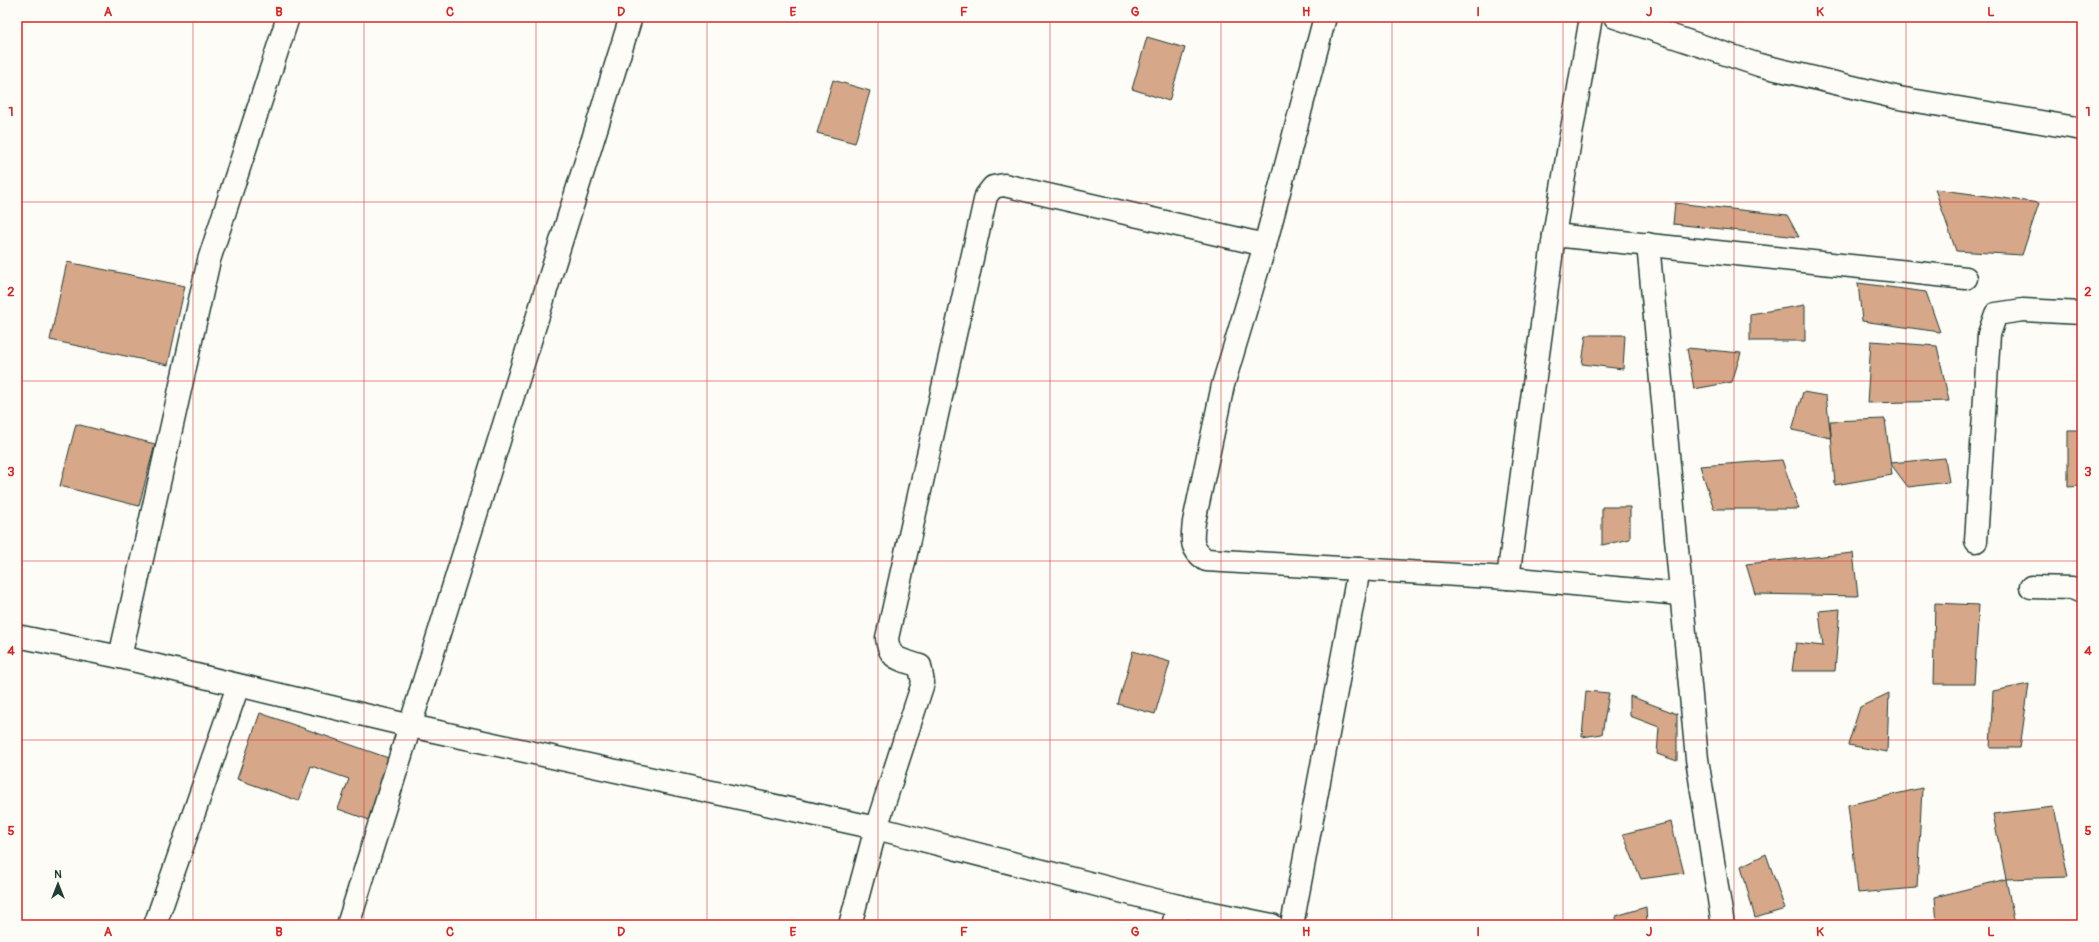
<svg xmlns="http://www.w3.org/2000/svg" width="2099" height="942" font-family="Pangolin,sans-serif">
	<rect width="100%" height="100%" fill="#fdfcf7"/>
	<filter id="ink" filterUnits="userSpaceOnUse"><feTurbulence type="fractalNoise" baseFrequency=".025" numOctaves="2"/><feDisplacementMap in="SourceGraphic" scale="8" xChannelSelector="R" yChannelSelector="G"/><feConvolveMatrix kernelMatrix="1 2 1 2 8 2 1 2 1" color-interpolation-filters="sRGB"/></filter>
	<g filter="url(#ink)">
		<g fill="#d6a788" stroke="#1f3d34">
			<path d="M 1147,37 L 1185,48 L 1169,101 L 1132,89 Z"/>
			<path d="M 833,80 L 870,91 L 855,143 L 817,133 Z"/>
			<path d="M 1935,189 L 2039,203 L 2022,255 L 1956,251 Z"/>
			<path d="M 1675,203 L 1787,215 L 1799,237 L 1673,224 Z"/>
			<path d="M 67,262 L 185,286 L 168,365 L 50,340 Z"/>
			<path d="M 1858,283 L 1926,292 L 1940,332 L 1862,321 Z"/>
			<path d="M 1805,305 L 1805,341 L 1750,341 L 1750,314 Z"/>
			<path d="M 1586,335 L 1625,335 L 1623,369 L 1582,364 Z"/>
			<path d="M 1871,341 L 1937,346 L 1949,401 L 1867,403 Z"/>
			<path d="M 1687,348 L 1741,353 L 1732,382 L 1694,389 Z"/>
			<path d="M 1803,392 L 1826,396 L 1831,438 L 1792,430 Z"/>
			<path d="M 1885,419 L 1892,475 L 1835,485 L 1830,421 Z"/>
			<path d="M 76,424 L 155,444 L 139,506 L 60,486 Z"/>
			<path d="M 2068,430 L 2082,430 L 2082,486 L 2068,487 Z"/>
			<path d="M 1945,458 L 1949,482 L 1908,487 L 1890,463 Z"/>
			<path d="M 1782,460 L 1799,509 L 1714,509 L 1700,466 Z"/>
			<path d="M 1602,507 L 1630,507 L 1630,539 L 1602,545 Z"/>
			<path d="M 1853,553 L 1858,596 L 1755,594 L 1746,564 Z"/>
			<path d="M 1935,603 L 1979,605 L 1974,684 L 1933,684 Z"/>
			<path d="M 1840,609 L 1835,671 L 1792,671 L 1796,643 L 1823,646 L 1819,611 Z"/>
			<path d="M 1133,651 L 1170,662 L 1155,714 L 1118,704 Z"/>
			<path d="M 2029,684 L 2020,748 L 1990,748 L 1993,691 Z"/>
			<path d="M 1586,691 L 1609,693 L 1602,734 L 1582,737 Z"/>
			<path d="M 1889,693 L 1887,752 L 1848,745 L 1860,707 Z"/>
			<path d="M 1630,696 L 1677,714 L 1677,761 L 1657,754 L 1659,727 L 1630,716 Z"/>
			<path d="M 260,713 L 397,761 L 375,822 L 338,809 L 349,779 L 311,766 L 299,801 L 237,779 Z"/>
			<path d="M 1922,788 L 1917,888 L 1858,893 L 1848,805 Z"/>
			<path d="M 2054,807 L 2068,877 L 2006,879 L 1993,814 Z"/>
			<path d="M 1671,822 L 1684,873 L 1641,879 L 1623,834 Z"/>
			<path d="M 1766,854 L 1785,909 L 1755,918 L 1741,866 Z"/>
			<path d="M 2006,879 L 2015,925 L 1937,925 L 1935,897 Z"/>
			<path d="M 1646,907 L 1647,925 L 1616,925 L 1616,916 Z"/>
		</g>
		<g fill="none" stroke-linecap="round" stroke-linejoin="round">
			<defs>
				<g id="minor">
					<path d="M 1325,17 L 1265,245 L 1223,385 L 1194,522 C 1192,540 1190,549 1206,560 L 1508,578 L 1680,594"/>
					<path d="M 1615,17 L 1759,65 L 1899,98 L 2082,129"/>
					<path d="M 1554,235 L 1966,278"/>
					<path d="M 1648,244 L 1697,759 L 1723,925"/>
					<path d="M 1976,541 L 1989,334 L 1996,314 L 2023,310 L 2082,313"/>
					<path d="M 1508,578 L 1554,235 L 1591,17"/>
					<path d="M 2031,587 L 2072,588 L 2082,592"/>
					<path d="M 17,636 L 120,657 L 411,726 L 876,828 L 1178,906 L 1272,925"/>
					<path d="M 120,657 L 209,260 L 288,17"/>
					<path d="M 155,925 L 238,686"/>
					<path d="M 348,925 L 631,17"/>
					<path d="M 850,925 L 876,828 L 923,683 L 920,666 C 901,659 889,661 887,638 L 986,196 L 993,187 L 1004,185 L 1265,245"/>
					<path d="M 1173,925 L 1178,906"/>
					<path d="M 1292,925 L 1359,569"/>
				</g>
			</defs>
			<use href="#minor" stroke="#1f3d34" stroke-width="25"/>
			<use href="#minor" stroke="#fdfcf7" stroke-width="22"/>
		</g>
	</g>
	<path fill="none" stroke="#d62828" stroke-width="1" stroke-opacity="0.55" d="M 193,17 L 193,925M 364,17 L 364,925M 536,17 L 536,925M 707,17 L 707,925M 878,17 L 878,925M 1050,17 L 1050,925M 1221,17 L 1221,925M 1392,17 L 1392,925M 1563,17 L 1563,925M 1734,17 L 1734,925M 1906,17 L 1906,925M 17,202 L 2082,202M 17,381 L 2082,381M 17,561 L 2082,561M 17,740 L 2082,740"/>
	<rect width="2099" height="942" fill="none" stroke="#fdfcf7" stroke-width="44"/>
	<g transform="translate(58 884)" stroke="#fdfcf7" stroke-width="3" paint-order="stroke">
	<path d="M0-3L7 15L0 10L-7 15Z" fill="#1f3d34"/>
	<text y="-6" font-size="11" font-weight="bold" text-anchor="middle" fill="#1f3d34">N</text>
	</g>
	<rect x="22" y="22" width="2055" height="898" fill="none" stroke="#d62828" stroke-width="1.5"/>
	<g font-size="13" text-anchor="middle" font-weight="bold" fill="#d62828">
		<text x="108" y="16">A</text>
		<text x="279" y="16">B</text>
		<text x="450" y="16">C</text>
		<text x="621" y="16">D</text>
		<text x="793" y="16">E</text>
		<text x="964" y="16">F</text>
		<text x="1135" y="16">G</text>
		<text x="1306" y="16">H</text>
		<text x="1478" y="16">I</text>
		<text x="1649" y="16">J</text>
		<text x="1820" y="16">K</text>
		<text x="1991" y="16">L</text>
		<text x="11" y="116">1</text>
		<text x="2088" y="116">1</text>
		<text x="11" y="296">2</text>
		<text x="2088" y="296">2</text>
		<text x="11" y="476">3</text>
		<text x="2088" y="476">3</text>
		<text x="11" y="655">4</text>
		<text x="2088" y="655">4</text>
		<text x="11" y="835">5</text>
		<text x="2088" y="835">5</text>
		<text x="108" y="936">A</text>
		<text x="279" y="936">B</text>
		<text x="450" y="936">C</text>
		<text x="621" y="936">D</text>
		<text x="793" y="936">E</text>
		<text x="964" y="936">F</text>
		<text x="1135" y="936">G</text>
		<text x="1306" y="936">H</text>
		<text x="1478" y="936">I</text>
		<text x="1649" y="936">J</text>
		<text x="1820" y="936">K</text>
		<text x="1991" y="936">L</text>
	</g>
</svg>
